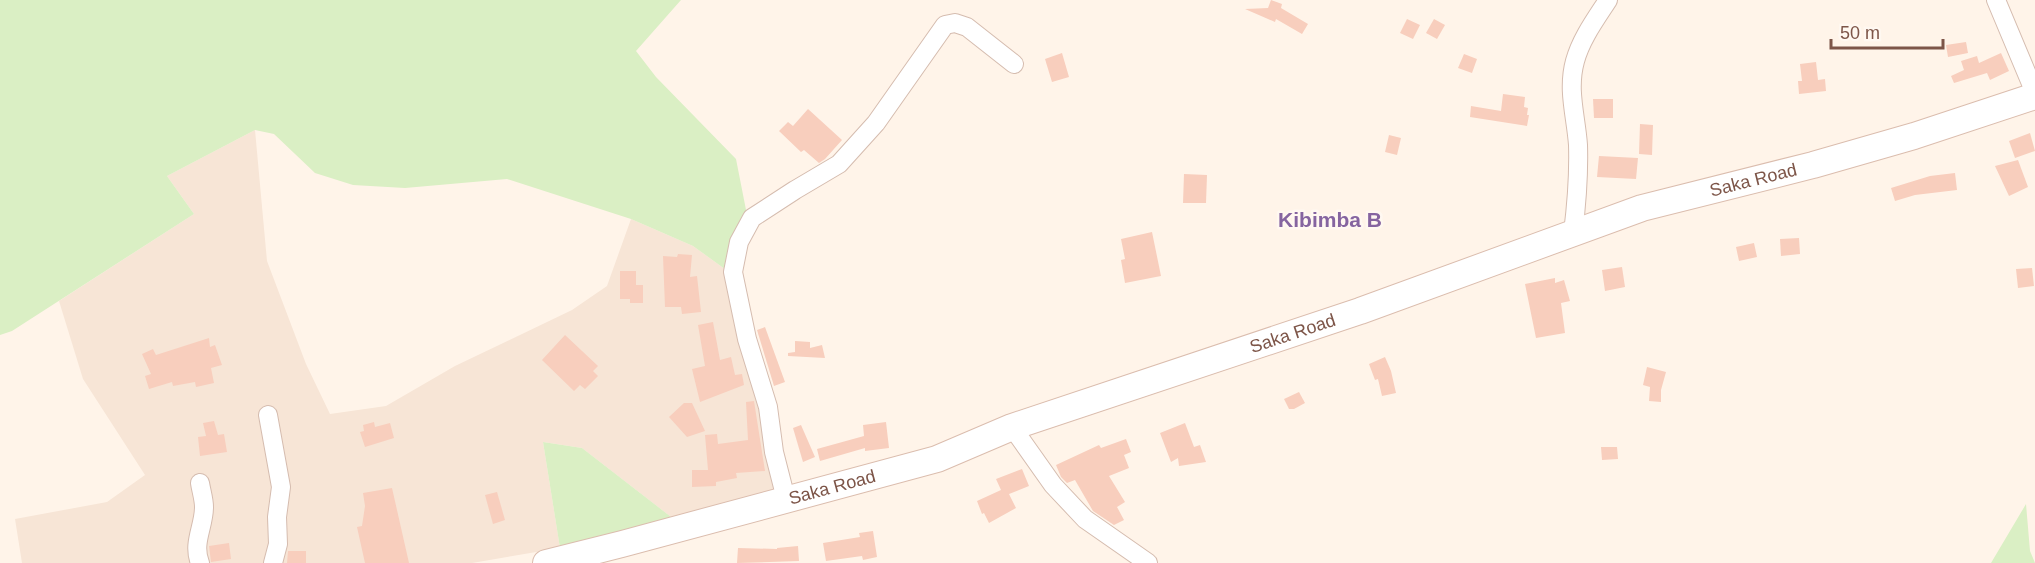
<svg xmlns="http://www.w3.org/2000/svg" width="2035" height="563" font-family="Helvetica,sans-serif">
	<rect width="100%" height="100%" fill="#fff4e9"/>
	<path fill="#f7e5d6" d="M 255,130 L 267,261 L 306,364 L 330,414 L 386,406 L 455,366 L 572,310 L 607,286 L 631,219 L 693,246 L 729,272 L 778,493 L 675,520 L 582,448 L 543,442 L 560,548 L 472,563 L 22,563 L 15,519 L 107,502 L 145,475 L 83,379 L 59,301 L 194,214 L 167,176 Z"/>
	<g fill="#daefc4">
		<path d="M 0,0 L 681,0 L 636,51 L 656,77 L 736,159 L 747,215 L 729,272 L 693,246 L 631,219 L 507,179 L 405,188 L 353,185 L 315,173 L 274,134 L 255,130 L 167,176 L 194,214 L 12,331 L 0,335 Z"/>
		<path d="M 543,442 L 582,448 L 675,520 L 560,548 Z"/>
		<path d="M 2026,504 L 2030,551 L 2035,563 L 1991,563 Z"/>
	</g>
	<g fill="#f8cebd">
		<path d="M 1271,0 L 1282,4 L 1281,8 L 1308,24 L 1302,34 L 1276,19 L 1275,22 L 1245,9 L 1268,8 Z"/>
		<path d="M 1407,19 L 1420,25 L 1413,39 L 1400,33 Z"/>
		<path d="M 1434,19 L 1445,25 L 1437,39 L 1426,33 Z"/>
		<path d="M 1966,42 L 1968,53 L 1948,57 L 1946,45 Z"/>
		<path d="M 1062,53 L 1069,77 L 1052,82 L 1045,59 Z"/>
		<path d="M 2001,53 L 2009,71 L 1990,80 L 1987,73 L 1954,83 L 1951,76 L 1964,70 L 1961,61 L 1977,56 L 1979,63 Z"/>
		<path d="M 1464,54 L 1477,59 L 1472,73 L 1458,68 Z"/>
		<path d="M 1816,62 L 1818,80 L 1825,79 L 1826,91 L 1799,94 L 1798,81 L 1802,81 L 1800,64 Z"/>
		<path d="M 1503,94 L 1525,97 L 1524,107 L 1528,108 L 1527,115 L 1529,115 L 1527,126 L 1470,117 L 1471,106 L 1501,111 Z"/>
		<path d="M 1593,99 L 1613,99 L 1613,118 L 1594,118 Z"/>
		<path d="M 808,109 L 842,140 L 825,159 L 819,163 L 804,150 L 801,152 L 779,131 L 788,122 L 793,126 Z"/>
		<path d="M 1640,124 L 1653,125 L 1652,155 L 1639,154 Z"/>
		<path d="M 2030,133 L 2035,151 L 2015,158 L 2009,141 Z"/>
		<path d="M 1389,135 L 1401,138 L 1397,155 L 1385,152 Z"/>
		<path d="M 1599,156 L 1638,158 L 1636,179 L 1597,177 Z"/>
		<path d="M 2018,160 L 2028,187 L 2009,196 L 1995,166 Z"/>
		<path d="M 1955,173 L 1957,190 L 1915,195 L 1895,201 L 1891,188 L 1930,176 Z"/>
		<path d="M 1184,174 L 1207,175 L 1206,203 L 1183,203 Z"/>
		<path d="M 1152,232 L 1161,276 L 1125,283 L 1121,260 L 1125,259 L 1121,239 Z"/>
		<path d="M 1799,238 L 1800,254 L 1781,256 L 1780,239 Z"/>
		<path d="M 1754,243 L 1757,257 L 1739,261 L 1736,247 Z"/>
		<path d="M 678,254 L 692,255 L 690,277 L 697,276 L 701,312 L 682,314 L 681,307 L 665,307 L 663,256 L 677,257 Z"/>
		<path d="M 1622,267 L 1625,287 L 1605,291 L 1602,270 Z"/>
		<path d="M 2032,268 L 2034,286 L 2018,288 L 2016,269 Z"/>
		<path d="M 620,271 L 636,271 L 636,285 L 643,285 L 643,303 L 630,303 L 630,299 L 620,299 Z"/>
		<path d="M 1555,278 L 1555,283 L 1564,280 L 1570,301 L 1561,303 L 1565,333 L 1536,338 L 1525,284 Z"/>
		<path d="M 713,322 L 720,360 L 731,357 L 735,375 L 742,374 L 744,385 L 700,402 L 692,369 L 705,366 L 698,325 Z"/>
		<path d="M 765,327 L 785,382 L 774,386 L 757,330 Z"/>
		<path d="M 565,335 L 598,366 L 593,371 L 598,376 L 585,389 L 580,385 L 574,391 L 542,360 Z"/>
		<path d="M 209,338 L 210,347 L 215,345 L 222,365 L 211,368 L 214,383 L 196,387 L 195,382 L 173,386 L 172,382 L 149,389 L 145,376 L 151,374 L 142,354 L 153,349 L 156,355 Z"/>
		<path d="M 795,341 L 810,342 L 810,348 L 822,345 L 825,358 L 788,356 L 788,353 L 795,352 Z"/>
		<path d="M 1385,357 L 1391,371 L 1396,393 L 1382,396 L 1378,379 L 1375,380 L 1369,364 Z"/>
		<path d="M 1647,367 L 1666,372 L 1661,390 L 1661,402 L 1649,401 L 1650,387 L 1643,385 Z"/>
		<path d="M 1299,392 L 1305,403 L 1294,409 L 1289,409 L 1284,399 Z"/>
		<path d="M 754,401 L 765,471 L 736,473 L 737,478 L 716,482 L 716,486 L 692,487 L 692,470 L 708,470 L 705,435 L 717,434 L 718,444 L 748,440 L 746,402 Z"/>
		<path d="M 684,403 L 692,403 L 705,431 L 687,437 L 669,417 Z"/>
		<path d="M 214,421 L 218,435 L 224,434 L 227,452 L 200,456 L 198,437 L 206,436 L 203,423 Z"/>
		<path d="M 374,422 L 375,427 L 390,423 L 394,438 L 365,447 L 360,432 L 364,431 L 363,425 Z"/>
		<path d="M 886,422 L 889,448 L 865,451 L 865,448 L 820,461 L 817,449 L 864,436 L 863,425 Z"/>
		<path d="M 1185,423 L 1194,447 L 1200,445 L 1206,462 L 1179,466 L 1178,458 L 1171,462 L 1160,433 Z"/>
		<path d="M 801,425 L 815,457 L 803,462 L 793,428 Z"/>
		<path d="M 1126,439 L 1131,452 L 1124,455 L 1129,468 L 1109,476 L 1125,502 L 1117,507 L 1124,520 L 1114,525 L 1093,511 L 1075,480 L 1067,483 L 1061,477 L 1056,465 L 1099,445 L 1101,448 Z"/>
		<path d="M 1601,447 L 1617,447 L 1618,459 L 1602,460 Z"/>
		<path d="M 1022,469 L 1029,486 L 1009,494 L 1016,508 L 989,523 L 984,513 L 982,514 L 977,501 L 1001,490 L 996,479 Z"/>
		<path d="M 392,488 L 409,563 L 365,563 L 357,527 L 362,526 L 365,506 L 363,493 Z"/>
		<path d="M 497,492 L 505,520 L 493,524 L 485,495 Z"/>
		<path d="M 873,531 L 877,557 L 863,560 L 862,556 L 826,561 L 823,543 L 860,537 L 859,533 Z"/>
		<path d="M 229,543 L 231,559 L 211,562 L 209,546 Z"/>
		<path d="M 798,546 L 799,561 L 737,563 L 738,548 L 777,549 L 777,548 Z"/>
		<path d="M 288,551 L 306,551 L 306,563 L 287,563 Z"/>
	</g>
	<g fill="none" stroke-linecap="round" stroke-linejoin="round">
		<defs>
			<g id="minor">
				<path d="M 1996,0 L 2035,93"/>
				<path d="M 1573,233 C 1577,201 1579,177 1578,145 C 1576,116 1567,90 1575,61 C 1581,39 1595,20 1608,0"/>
				<path d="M 268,415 L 281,487 L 277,517 L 278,544 L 273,563"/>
				<path d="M 1012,427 L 1053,485 L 1085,519 L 1148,563"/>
				<path d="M 200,483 C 201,490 204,499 204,507 C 204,527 192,543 200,563"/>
				<path d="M 786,499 L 774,452 L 768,407 L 747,339 L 733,272 L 739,242 L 752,218 L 795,190 L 839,164 L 876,123 L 945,25 L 955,23 L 967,27 L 1014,64"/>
			</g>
			<g id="secondary">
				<path id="s1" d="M 546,563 L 622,544 L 937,459 L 1012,427 L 1360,311 L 1642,208 L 1813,165 L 1914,136 L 2035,96"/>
			</g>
		</defs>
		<use href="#minor" stroke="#d5bcaf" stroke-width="20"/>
		<use href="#secondary" stroke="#dbbdae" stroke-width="28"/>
		<use href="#minor" stroke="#fff" stroke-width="18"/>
		<use href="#secondary" stroke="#fff" stroke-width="26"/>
	</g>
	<g text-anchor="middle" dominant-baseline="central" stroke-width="5" stroke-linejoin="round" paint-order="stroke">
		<g font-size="18" fill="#7d5548" stroke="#fff8f1">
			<text stroke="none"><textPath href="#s1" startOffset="1268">Saka Road</textPath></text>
			<text stroke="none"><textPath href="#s1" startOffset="782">Saka Road</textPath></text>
			<text stroke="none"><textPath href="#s1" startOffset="296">Saka Road</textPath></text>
		</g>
		<g font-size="21" font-weight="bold" fill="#8564a0" stroke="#fff8f1">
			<text x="1330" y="219">Kibimba B</text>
		</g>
	</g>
	<path d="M1831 39v9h112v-9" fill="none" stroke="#7d5548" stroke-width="3"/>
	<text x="1840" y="39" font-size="18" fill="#7d5548" stroke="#fff8f1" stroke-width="4.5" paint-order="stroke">50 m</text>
</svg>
